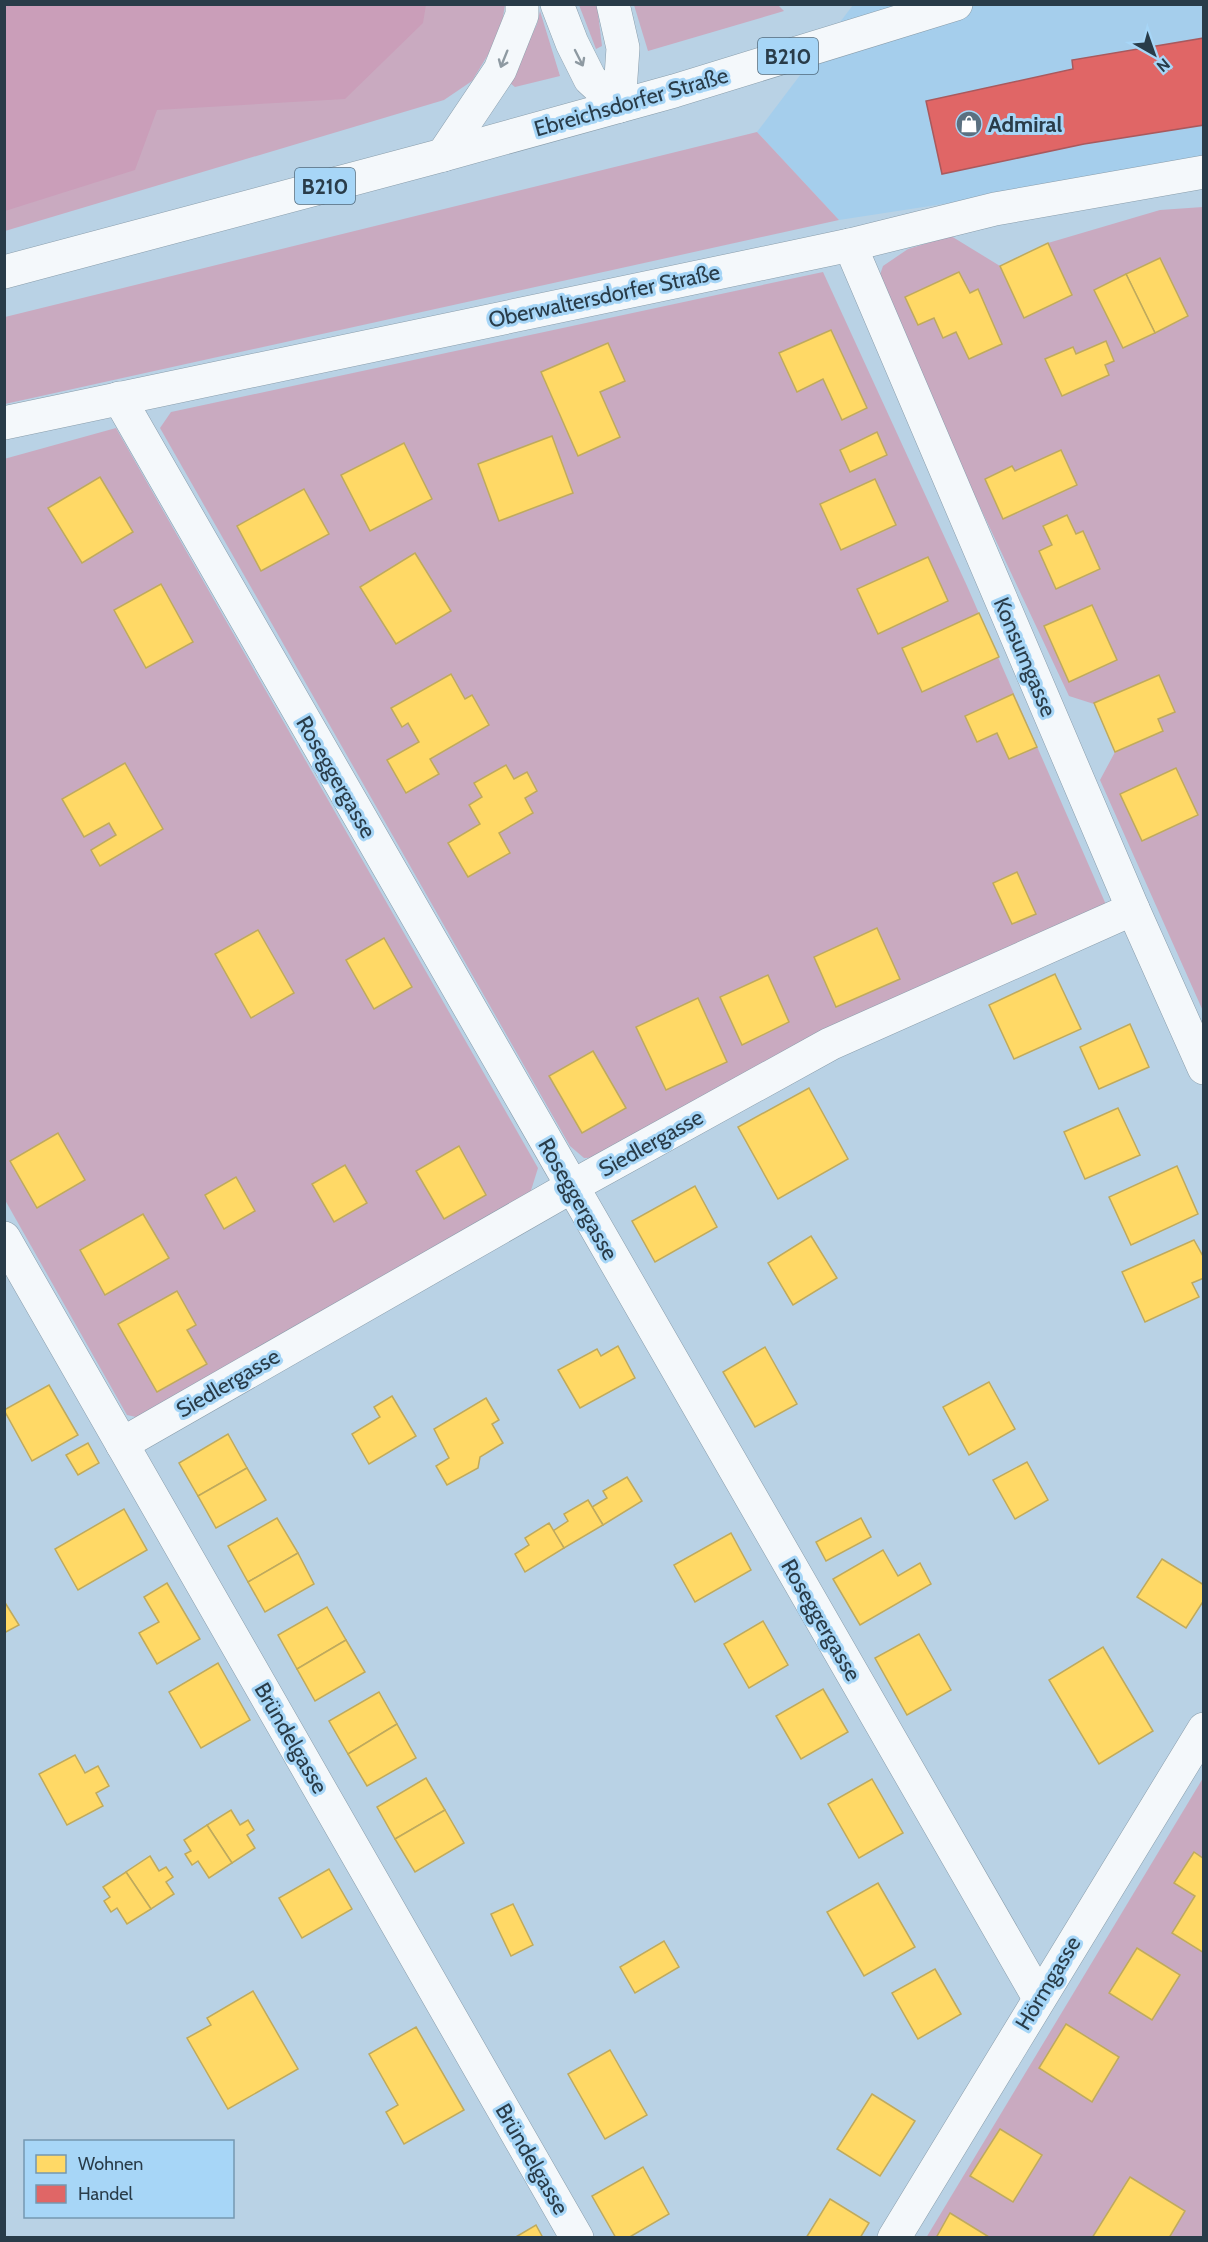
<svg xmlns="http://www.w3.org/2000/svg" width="1208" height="2242" font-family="Cabin,sans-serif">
	<rect width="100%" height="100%" fill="#b9d2e5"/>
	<path fill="#a5ceec" d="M 853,5 L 1203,5 L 1203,156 L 956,202 L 839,220 L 757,132 Z"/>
	<g fill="#c9aac0">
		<path d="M 5,5 L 505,5 L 500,35 L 472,81 L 444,100 L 5,231 Z"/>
		<path d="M 579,5 L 597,5 L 602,46 L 596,49 Z"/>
		<path d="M 634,5 L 778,5 L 784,11 L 648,51 Z"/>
		<path d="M 540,11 L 560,76 L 515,87 L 510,83 L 537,24 Z"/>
		<path d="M 757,132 L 839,220 L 5,404 L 5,317 Z"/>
		<path d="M 1203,207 L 1203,1011 L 1100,780 L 1115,752 L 1094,704 L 1069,696 L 876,286 L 883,266 L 908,249 L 951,236 L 1000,266 L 1048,243 L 1160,210 Z"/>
		<path d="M 823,272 L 967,586 L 1107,907 L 606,1157 L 584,1158 L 570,1146 L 160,428 L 171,412 Z"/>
		<path d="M 116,428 L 538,1168 L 528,1200 L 145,1419 L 127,1415 L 5,1200 L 4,459 Z"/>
		<path d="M 1203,1778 L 1203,2237 L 926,2238 Z"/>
	</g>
	<path fill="#ca9eb9" d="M 5,4 L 426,4 L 426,5 L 423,23 L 345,99 L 157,110 L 135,170 L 5,211 Z"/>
	<g fill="#ffd966" stroke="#bfaa5d" stroke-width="1.5">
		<path d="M 1048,243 L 1072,295 L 1024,318 L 1000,266 Z"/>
		<path d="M 1160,258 L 1188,316 L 1155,333 L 1126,274 Z"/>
		<path d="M 959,272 L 970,293 L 978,289 L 1002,344 L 969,359 L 956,332 L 943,338 L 934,318 L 918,325 L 905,297 Z"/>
		<path d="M 1126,274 L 1155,333 L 1123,348 L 1094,290 Z"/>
		<path d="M 831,330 L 867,408 L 842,420 L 823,379 L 797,392 L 779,353 Z"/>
		<path d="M 1106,341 L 1114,361 L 1105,365 L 1109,375 L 1062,396 L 1045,359 L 1073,347 L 1076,354 Z"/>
		<path d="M 608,343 L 625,381 L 600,392 L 620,437 L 578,456 L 541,372 Z"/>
		<path d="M 877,432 L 887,455 L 850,472 L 840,450 Z"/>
		<path d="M 552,436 L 573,493 L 499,521 L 478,464 Z"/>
		<path d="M 404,443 L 432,499 L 370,531 L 341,475 Z"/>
		<path d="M 1061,450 L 1077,485 L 1003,519 L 985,479 L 1012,466 L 1015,471 Z"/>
		<path d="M 100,477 L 133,532 L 82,563 L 48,508 Z"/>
		<path d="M 875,479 L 896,525 L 841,550 L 820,504 Z"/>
		<path d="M 304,489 L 329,534 L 261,571 L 237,526 Z"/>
		<path d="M 1067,515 L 1076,534 L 1083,531 L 1100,569 L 1056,589 L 1039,551 L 1052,545 L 1043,526 Z"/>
		<path d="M 415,553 L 451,611 L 396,644 L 360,587 Z"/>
		<path d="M 928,557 L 948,601 L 878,634 L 857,589 Z"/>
		<path d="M 161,584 L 193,642 L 146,668 L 114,610 Z"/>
		<path d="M 1092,605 L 1117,660 L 1069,682 L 1044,626 Z"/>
		<path d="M 979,613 L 999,657 L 922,692 L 902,648 Z"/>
		<path d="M 451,674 L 465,699 L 472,695 L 489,725 L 430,759 L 439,774 L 406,793 L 387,760 L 419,742 L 408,723 L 402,727 L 391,708 Z"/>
		<path d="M 1159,675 L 1175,712 L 1158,719 L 1163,731 L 1115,752 L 1094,703 Z"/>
		<path d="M 1013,694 L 1037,747 L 1009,759 L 997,733 L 977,742 L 965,716 Z"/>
		<path d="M 125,763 L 163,829 L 100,866 L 91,850 L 116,835 L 109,823 L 84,837 L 62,799 Z"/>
		<path d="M 506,765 L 514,779 L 527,772 L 537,791 L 525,798 L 533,813 L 499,833 L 510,853 L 468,877 L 448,843 L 480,824 L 469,805 L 482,797 L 474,783 Z"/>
		<path d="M 1176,768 L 1198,815 L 1142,841 L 1120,794 Z"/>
		<path d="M 1017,872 L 1036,914 L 1012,924 L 993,883 Z"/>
		<path d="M 877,928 L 900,979 L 836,1007 L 814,957 Z"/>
		<path d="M 258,930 L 294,993 L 251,1018 L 215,954 Z"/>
		<path d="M 384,938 L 412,987 L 374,1009 L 346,960 Z"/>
		<path d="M 1055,974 L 1081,1029 L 1014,1059 L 989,1005 Z"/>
		<path d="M 768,975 L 789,1022 L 742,1045 L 720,997 Z"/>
		<path d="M 698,998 L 727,1062 L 666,1090 L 636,1027 Z"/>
		<path d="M 1130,1024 L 1149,1067 L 1099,1089 L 1080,1047 Z"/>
		<path d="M 593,1051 L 626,1108 L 582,1133 L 549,1076 Z"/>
		<path d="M 809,1088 L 848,1159 L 778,1199 L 738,1127 Z"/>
		<path d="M 1118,1108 L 1140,1155 L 1085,1179 L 1064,1132 Z"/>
		<path d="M 58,1133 L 85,1180 L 37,1208 L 10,1161 Z"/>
		<path d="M 459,1146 L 486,1195 L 444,1219 L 416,1171 Z"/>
		<path d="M 345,1165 L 367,1203 L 334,1222 L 312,1184 Z"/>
		<path d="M 1177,1166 L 1198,1214 L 1131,1245 L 1109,1197 Z"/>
		<path d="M 236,1177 L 255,1211 L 224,1229 L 205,1195 Z"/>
		<path d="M 695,1186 L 717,1227 L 655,1262 L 632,1221 Z"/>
		<path d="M 143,1214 L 169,1258 L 105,1295 L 80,1250 Z"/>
		<path d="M 811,1236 L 837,1278 L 793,1305 L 768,1263 Z"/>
		<path d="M 1194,1240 L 1204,1258 L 1204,1278 L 1192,1283 L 1199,1297 L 1145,1322 L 1122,1272 Z"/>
		<path d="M 177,1291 L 196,1325 L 187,1330 L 207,1364 L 157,1392 L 118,1324 Z"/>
		<path d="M 618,1346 L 635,1378 L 580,1408 L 558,1370 L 597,1349 L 601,1356 Z"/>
		<path d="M 765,1347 L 797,1404 L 755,1427 L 723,1372 Z"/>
		<path d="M 989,1382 L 1015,1429 L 969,1455 L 943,1407 Z"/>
		<path d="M 49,1385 L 78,1435 L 32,1461 L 4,1410 Z"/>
		<path d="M 392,1396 L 416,1436 L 369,1464 L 352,1434 L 380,1417 L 374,1407 Z"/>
		<path d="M 486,1398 L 499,1420 L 492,1424 L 503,1443 L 480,1457 L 478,1468 L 447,1485 L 436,1466 L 449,1458 L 434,1429 Z"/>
		<path d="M 228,1434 L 247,1468 L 198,1496 L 179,1463 Z"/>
		<path d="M 88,1443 L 99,1463 L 78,1475 L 66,1455 Z"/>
		<path d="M 1027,1462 L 1048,1500 L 1015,1519 L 993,1480 Z"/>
		<path d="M 247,1468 L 266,1500 L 216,1528 L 198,1496 Z"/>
		<path d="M 627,1477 L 642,1501 L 603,1525 L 592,1507 L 607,1498 L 603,1491 Z"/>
		<path d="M 588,1500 L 603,1525 L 564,1548 L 553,1531 L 568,1521 L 564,1514 Z"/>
		<path d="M 124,1509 L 147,1550 L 78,1590 L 55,1549 Z"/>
		<path d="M 277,1518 L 298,1553 L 248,1582 L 228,1546 Z"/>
		<path d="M 861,1518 L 871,1537 L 826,1561 L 816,1542 Z"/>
		<path d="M 549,1523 L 564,1548 L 525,1572 L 515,1554 L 529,1545 L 525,1538 Z"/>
		<path d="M 731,1533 L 751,1570 L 695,1602 L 674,1565 Z"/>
		<path d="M 883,1550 L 898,1576 L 920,1563 L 931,1584 L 860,1625 L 833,1579 Z"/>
		<path d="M 298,1553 L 314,1584 L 265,1612 L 248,1582 Z"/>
		<path d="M 1162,1559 L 1204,1585 L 1204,1600 L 1186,1628 L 1137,1597 Z"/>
		<path d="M 167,1583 L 200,1639 L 157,1664 L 139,1633 L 159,1622 L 144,1597 Z"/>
		<path d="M 4,1601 L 19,1625 L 4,1633 Z"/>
		<path d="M 327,1607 L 346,1640 L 297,1669 L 278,1635 Z"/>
		<path d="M 763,1621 L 788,1665 L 749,1688 L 724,1644 Z"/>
		<path d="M 919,1634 L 951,1690 L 907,1715 L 875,1658 Z"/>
		<path d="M 346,1640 L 365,1672 L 315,1701 L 297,1669 Z"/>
		<path d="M 1103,1647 L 1153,1731 L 1099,1764 L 1049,1680 Z"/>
		<path d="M 218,1663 L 250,1720 L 201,1748 L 169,1692 Z"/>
		<path d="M 823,1689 L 848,1732 L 801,1759 L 776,1716 Z"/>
		<path d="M 379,1692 L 397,1724 L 348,1754 L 329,1721 Z"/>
		<path d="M 397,1724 L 416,1758 L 367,1786 L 348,1754 Z"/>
		<path d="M 75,1755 L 85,1773 L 98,1766 L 109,1786 L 96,1793 L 103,1806 L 67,1825 L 39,1774 Z"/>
		<path d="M 426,1778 L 445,1810 L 395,1839 L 377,1807 Z"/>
		<path d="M 872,1779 L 903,1833 L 859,1858 L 828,1804 Z"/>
		<path d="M 231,1810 L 240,1825 L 248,1820 L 254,1830 L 247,1835 L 255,1848 L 232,1863 L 207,1825 Z"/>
		<path d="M 445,1810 L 464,1843 L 415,1872 L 395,1839 Z"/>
		<path d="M 207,1825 L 232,1863 L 209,1878 L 198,1861 L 192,1865 L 185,1854 L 191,1851 L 184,1840 Z"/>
		<path d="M 1194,1852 L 1204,1859 L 1204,1953 L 1172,1933 L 1195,1896 L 1174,1883 Z"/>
		<path d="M 150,1856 L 159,1871 L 166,1867 L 173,1877 L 166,1882 L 174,1894 L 151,1909 L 126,1872 Z"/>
		<path d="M 329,1869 L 352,1909 L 302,1938 L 279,1898 Z"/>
		<path d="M 126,1872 L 151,1909 L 127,1924 L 117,1908 L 111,1912 L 104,1901 L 110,1897 L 103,1887 Z"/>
		<path d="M 878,1883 L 915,1947 L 864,1976 L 827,1912 Z"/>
		<path d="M 513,1904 L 533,1945 L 511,1956 L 491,1914 Z"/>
		<path d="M 664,1941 L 679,1967 L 635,1993 L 620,1967 Z"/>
		<path d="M 1137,1948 L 1180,1975 L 1152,2020 L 1109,1993 Z"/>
		<path d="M 935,1969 L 961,2014 L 918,2039 L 892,1993 Z"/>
		<path d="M 253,1991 L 298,2069 L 228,2109 L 187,2038 L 211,2025 L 207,2018 Z"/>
		<path d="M 1066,2024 L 1119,2057 L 1092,2102 L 1039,2068 Z"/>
		<path d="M 416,2027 L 464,2110 L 404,2144 L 386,2112 L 398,2105 L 369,2054 Z"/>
		<path d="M 610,2050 L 647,2115 L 605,2139 L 568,2074 Z"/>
		<path d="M 872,2094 L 915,2121 L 880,2176 L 837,2149 Z"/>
		<path d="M 1000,2129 L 1042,2155 L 1013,2202 L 970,2176 Z"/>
		<path d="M 643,2167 L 669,2214 L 628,2238 L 616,2238 L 592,2196 Z"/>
		<path d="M 1130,2177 L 1185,2211 L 1169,2238 L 1092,2238 Z"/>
		<path d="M 830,2199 L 869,2223 L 860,2238 L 806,2238 Z"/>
		<path d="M 950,2213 L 989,2237 L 989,2238 L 936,2238 Z"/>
		<path d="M 536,2225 L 543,2238 L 514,2238 Z"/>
	</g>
	<path fill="#e06666" stroke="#a9595d" stroke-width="1.5" d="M 1204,38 L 1204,125 L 1084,144 L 942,174 L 926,101 L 1073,69 L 1072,60 Z"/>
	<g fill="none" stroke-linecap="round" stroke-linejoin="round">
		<defs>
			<g id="minor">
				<path d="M 850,245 L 1133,909 L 1204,1068"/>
				<path d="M 119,398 L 1039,1998"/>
				<path d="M 4,423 L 850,245 L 995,209 L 1204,172"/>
				<path d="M 4,1238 L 577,2238"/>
				<path d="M 122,1444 L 571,1187 L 830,1044 L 1133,909"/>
				<path d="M 894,2238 L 1204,1729"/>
			</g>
			<path id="major" d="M 4,272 L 443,155 L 674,91 L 956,4"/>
			<g id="highway">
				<path d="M 557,4 L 572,43 L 590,79 L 619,106"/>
				<path d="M 613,4 L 623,48 L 619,106"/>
				<path d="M 443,155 L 500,70 L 522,15 L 522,4"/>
			</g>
		</defs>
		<use href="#minor" stroke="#899dab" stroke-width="34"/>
		<use href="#major" stroke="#899dab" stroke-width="34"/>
		<use href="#highway" stroke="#899dab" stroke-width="34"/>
		<use href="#minor" stroke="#f4f8fb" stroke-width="33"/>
		<use href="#major" stroke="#f4f8fb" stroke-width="33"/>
		<use href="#highway" stroke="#f4f8fb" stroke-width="33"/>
	</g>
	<defs><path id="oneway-shaft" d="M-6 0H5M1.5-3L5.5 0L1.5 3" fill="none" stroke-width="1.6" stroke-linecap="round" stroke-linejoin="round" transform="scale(1.5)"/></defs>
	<g stroke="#8e9aa2">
		<use href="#oneway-shaft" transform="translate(579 58) rotate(63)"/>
		<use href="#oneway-shaft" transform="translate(504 59) rotate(112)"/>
	</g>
	<defs>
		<symbol id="shop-disc" viewBox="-11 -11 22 22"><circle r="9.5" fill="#5b7080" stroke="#a7d6f7"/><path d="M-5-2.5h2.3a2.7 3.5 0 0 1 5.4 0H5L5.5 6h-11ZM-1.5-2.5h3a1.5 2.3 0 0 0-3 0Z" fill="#fff"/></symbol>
	</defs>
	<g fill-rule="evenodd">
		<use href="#shop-disc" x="954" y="109" width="30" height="30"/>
	</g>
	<g text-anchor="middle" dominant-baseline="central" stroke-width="6" stroke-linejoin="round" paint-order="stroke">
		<g fill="#a7d6f7" stroke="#4f6a7d" stroke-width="1.5">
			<rect x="758" y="38" width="60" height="36" rx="4.5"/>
			<rect x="295" y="168" width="60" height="36" rx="4.5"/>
		</g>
		<g font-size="21" font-weight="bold" fill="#293c49">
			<text x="788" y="56">B210</text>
			<text x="325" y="186">B210</text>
		</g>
		<g font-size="22" fill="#293c49" stroke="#a7d6f7">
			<text transform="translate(631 102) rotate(-16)">Ebreichsdorfer Straße</text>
			<text transform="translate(604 296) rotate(-12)">Oberwaltersdorfer Straße</text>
			<text transform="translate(1025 657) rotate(67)">Konsumgasse</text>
			<text transform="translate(336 777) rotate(60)">Roseggergasse</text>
			<text transform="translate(651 1143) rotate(-29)">Siedlergasse</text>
			<text transform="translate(578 1199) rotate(60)">Roseggergasse</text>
			<text transform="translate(228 1383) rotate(-30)">Siedlergasse</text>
			<text transform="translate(821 1620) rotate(60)">Roseggergasse</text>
			<text transform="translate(291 1738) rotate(60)">Bründelgasse</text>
			<text transform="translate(1048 1983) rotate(-59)">Hörmgasse</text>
			<text transform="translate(532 2159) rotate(60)">Bründelgasse</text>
		</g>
		<g font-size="22" font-weight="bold" fill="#293c49" stroke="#a7d6f7" text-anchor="start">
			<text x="988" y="124">Admiral</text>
		</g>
	</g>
	<rect width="1208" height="2242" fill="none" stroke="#293c49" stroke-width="12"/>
	<rect x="24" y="2140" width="210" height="78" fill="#a7d6f7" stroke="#7598b1" stroke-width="1.5"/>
	<rect x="36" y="2155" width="30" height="18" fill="#ffd966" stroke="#7598b1" stroke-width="1.5"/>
	<text x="78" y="2170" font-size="18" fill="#293c49">Wohnen</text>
	<rect x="36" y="2185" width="30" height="18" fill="#e06666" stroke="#7598b1" stroke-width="1.5"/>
	<text x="78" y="2200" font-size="18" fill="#293c49">Handel</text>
	<g transform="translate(1154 54) rotate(140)" stroke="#a7d6f7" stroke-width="4.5" paint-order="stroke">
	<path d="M0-4.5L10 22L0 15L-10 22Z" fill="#293c49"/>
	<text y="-9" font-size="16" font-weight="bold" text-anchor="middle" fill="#293c49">N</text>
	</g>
</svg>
